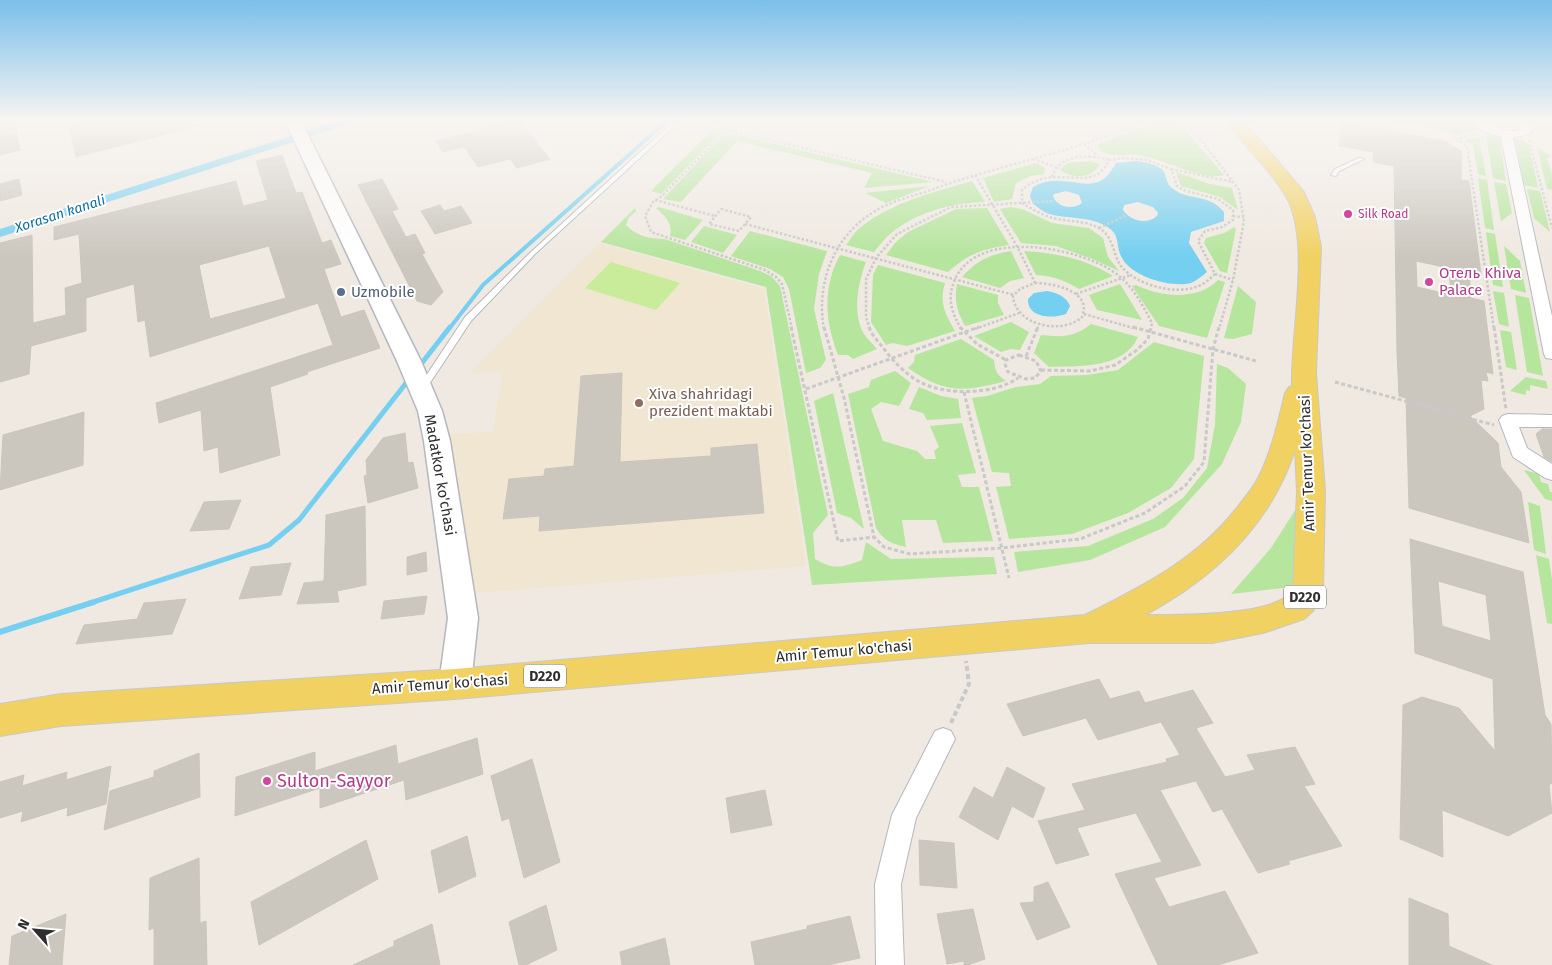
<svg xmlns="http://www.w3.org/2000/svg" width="1552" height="965" font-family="'Fira Sans',sans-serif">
	<rect width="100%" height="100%" fill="#efe9e1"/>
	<path fill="#f0e6d1" d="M 600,243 L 764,289 L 806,566 L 476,593 L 449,434 L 493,432 L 502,372 L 470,373 Z"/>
	<g fill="#b6e59e">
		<path d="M 1394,121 L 1470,121 L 1482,129 L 1455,135 L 1446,131 Z"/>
		<path d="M 1156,122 L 1179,123 L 1224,175 C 1203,182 1160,157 1138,155 C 1123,154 1113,158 1100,150 L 1098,144 Z"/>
		<path d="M 715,127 L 724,129 L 661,194 L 651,191 Z"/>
		<path d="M 733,134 L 933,182 L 864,188 L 872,173 L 737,141 L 681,202 L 663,199 L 723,135 Z"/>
		<path d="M 1492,134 L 1499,135 L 1506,181 L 1493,178 L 1486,136 Z"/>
		<path d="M 1479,136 L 1486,176 L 1478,174 L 1473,145 L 1464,140 Z"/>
		<path d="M 1515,139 L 1522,140 L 1529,145 L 1538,188 L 1524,185 Z"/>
		<path d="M 1537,147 L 1551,156 L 1547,158 L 1552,174 L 1552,190 L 1547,189 Z"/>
		<path d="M 1090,161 L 1100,164 C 1093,178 1073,180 1060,170 L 1067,163 Z"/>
		<path d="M 1036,163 L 1045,168 L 1044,174 L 1031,176 L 1016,183 L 1012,199 L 994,202 L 983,178 Z"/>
		<path d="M 1176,172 L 1210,184 L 1232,188 L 1238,210 L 1220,197 L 1181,186 Z"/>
		<path d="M 1478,178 L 1487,180 L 1494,230 L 1485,228 Z"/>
		<path d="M 972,181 L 985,202 C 951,203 916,212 890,234 C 884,239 879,246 874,252 L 846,245 C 851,239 855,231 861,227 C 892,202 935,192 972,181 Z"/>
		<path d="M 1494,182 L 1506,184 L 1512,213 L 1501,221 Z"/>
		<path d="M 930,186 L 886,203 L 865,193 Z"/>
		<path d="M 1527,189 L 1540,191 L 1550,232 L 1534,218 Z"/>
		<path d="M 659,207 L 703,220 L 685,240 L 670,236 C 673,223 665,216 656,208 Z"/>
		<path d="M 1011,207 L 1022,209 L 1052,223 L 1089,228 L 1103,238 L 1108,257 L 1119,271 L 1090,258 L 1056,246 L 1021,243 L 1000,209 Z"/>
		<path d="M 635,208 L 636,211 L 629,217 L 626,225 C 636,236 650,239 665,239 L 760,271 L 771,276 L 780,286 L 828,515 L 813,533 L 815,559 C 833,570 842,568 862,560 L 866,542 L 891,559 L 994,557 L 997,574 L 812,585 L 766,287 L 601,242 Z"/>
		<path d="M 987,208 L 1009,245 C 982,249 968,254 948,272 L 886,255 L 895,243 L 908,232 L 956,209 Z"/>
		<path d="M 704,226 L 737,235 L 723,253 L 691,242 Z"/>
		<path d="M 1234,227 L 1236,229 L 1227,273 L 1220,271 L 1204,243 L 1206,238 L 1224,233 Z"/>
		<path d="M 750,231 L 827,251 L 819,274 L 814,309 L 826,360 L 820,368 L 806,373 L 789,289 L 783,277 L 770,269 L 731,256 Z"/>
		<path d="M 1486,232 L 1495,234 L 1503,287 L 1493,285 Z"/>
		<path d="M 1504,246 L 1520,261 L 1526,293 L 1511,289 Z"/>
		<path d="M 1011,251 L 1024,278 L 1010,281 L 1000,288 L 962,277 C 977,260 989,255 1011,251 Z"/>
		<path d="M 1024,251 C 1057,253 1086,259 1113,276 L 1079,289 C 1064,280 1053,276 1036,275 Z"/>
		<path d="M 840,255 L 866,262 C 858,283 852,313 864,334 C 867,339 873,344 877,349 L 853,359 L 848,355 L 838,355 C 825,320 822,289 840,255 Z"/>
		<path d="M 878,265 L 945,283 C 939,303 945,313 955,331 L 907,346 L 893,343 L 886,345 L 871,322 L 873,275 Z"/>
		<path d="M 1218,280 L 1225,282 L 1207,338 L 1159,326 L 1132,286 L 1136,285 C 1160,297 1198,301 1218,280 Z"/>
		<path d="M 957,284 L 998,295 L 998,303 L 1004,315 L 965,326 C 957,311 954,301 957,284 Z"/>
		<path d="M 1120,284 L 1142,320 L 1097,310 L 1089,295 Z"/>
		<path d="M 1238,286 L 1256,302 L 1252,334 L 1233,339 L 1224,338 Z"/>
		<path d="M 1493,291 L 1504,293 L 1509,327 L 1499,324 Z"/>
		<path d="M 1515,295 L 1529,298 L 1543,376 L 1527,372 Z"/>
		<path d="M 1011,322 L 1029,332 L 1020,350 L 1011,349 L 1001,352 L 974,336 Z"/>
		<path d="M 1091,324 L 1138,337 C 1124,369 1078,366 1049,367 L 1034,353 L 1041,335 C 1063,337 1073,338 1091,324 Z"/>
		<path d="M 1500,330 L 1511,332 L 1517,370 L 1506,367 Z"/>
		<path d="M 961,339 L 994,360 C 995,371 997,375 1006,381 C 964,392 945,394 908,368 L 914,362 L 915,355 Z"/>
		<path d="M 1154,342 L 1204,356 L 1194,459 L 1171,488 L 1128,513 L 1072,534 L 1009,539 L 996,487 L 1011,486 L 1009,473 L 992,472 L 972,398 L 987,396 L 1016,387 L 1040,384 L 1051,376 L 1087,375 L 1118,370 Z"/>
		<path d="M 1217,364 L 1228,368 L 1246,384 L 1241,422 L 1222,464 L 1165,527 L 1090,560 L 1018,572 L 1014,552 L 1088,546 L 1153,519 L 1183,498 L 1207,468 L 1215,425 Z"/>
		<path d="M 895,371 L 911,383 L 899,406 L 881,402 L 871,409 L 883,441 L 917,451 L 925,459 L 936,459 L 934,451 L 939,447 L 930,426 L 962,423 L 976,473 L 958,475 L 962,487 L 979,487 L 993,541 L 943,543 L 936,520 L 902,520 L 906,547 C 892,544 884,541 876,528 L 848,394 L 869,387 L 871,380 Z"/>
		<path d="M 1526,377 L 1546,381 L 1548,389 L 1530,385 L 1530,391 L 1526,390 L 1526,395 L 1510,391 Z"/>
		<path d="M 919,387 L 941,396 L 958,399 L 961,418 L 927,420 L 923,413 L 909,409 Z"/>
		<path d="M 833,393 L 864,529 L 851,518 L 837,513 L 814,401 Z"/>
		<path d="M 1524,470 L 1539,474 L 1541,482 L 1548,484 L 1550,492 L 1552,492 L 1552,501 L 1545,499 Z"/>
		<path d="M 1301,501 L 1293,587 L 1231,594 L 1271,548 Z"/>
		<path d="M 1528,502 L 1540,506 L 1546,554 L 1534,550 Z"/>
		<path d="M 1536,555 L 1549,559 L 1552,580 L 1552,624 L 1547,623 Z"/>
	</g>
	<path fill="#c9ec9a" d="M 611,262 L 680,283 L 656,310 L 585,288 Z"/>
	<g fill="#75cff0" fill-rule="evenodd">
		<path d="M 1138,161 C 1147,163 1162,165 1165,174 C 1167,180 1167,184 1172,188 C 1189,202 1207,192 1224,212 L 1224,221 L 1191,232 L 1189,243 L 1207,272 C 1202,276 1196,281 1191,283 C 1171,288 1132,277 1122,258 C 1114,243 1123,234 1102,224 C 1085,216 1067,219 1049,214 C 1043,212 1038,207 1033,204 L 1030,196 L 1033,187 C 1042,182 1050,180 1060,181 C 1073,181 1088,187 1100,181 C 1107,178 1112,170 1116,163 ZM 1066,191 L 1079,195 L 1082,203 C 1073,210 1057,208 1053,196 L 1054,194 ZM 1138,202 L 1153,207 L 1158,213 L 1157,216 C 1147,225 1130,221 1123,210 L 1124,205 Z"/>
		<path d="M 1047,291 C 1057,293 1066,296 1070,306 L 1066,314 C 1053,319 1027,318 1028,299 L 1034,293 Z"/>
	</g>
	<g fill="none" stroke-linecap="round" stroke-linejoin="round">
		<path stroke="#75cff0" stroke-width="4" d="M 449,329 L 483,285 L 667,121"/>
		<g stroke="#75cff0" stroke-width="5">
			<path d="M 418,368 L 450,327"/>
			<path d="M 90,603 L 269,545 L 299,520 L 410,378"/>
		</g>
		<path stroke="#75cff0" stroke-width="6" d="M 0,632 L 94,602"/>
		<path fill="#75cff0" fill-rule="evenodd" d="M 338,121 L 354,121 L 352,123 L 0,237 L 0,229 Z"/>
	</g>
	<g fill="#cbc7bf" stroke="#cbc5ba" fill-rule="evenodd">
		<path d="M 0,121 L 14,121 L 20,150 L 0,155 Z"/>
		<path d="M 89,121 L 200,121 L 201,125 L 76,157 L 69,125 Z"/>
		<path d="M 483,121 L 519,121 L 550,159 L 517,168 L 510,159 L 478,167 L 464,147 L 443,152 L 436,141 L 488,128 Z"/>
		<path d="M 1341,121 L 1363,121 L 1363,126 L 1445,141 L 1462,152 L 1461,180 L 1469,181 L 1481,274 L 1469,272 L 1471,298 L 1484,301 L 1493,374 L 1486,372 L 1488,381 L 1481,380 L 1484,409 L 1470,416 L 1498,443 L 1501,467 L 1521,492 L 1529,543 L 1409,508 L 1406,398 L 1399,396 L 1397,352 L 1394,166 L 1373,162 L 1374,152 L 1339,146 ZM 1416,261 L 1449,268 L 1451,295 L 1417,287 Z"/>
		<path d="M 282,155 L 296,193 L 302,192 L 322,243 L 331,240 L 341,264 L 324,269 L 341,317 L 364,310 L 380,348 L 307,372 L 308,374 L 270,387 L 280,455 L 220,473 L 218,447 L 204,451 L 201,410 L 159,423 L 156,403 L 333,345 L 318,303 L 150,357 L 145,320 L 138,322 L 134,284 L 86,298 L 86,331 L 31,346 L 29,374 L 0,382 L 0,243 L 32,235 L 33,323 L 66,315 L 65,288 L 82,283 L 79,234 L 54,240 L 54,227 L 236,181 L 243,206 L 268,200 L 256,161 ZM 269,246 L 286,298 L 210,319 L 199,265 Z"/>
		<path d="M 19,179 L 22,195 L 0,201 L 0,184 Z"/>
		<path d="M 382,179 L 398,209 L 392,211 L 406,237 L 415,234 L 425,253 L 422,254 L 443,292 L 431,305 L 417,301 L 358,185 Z"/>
		<path d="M 440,205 L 444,211 L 461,206 L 472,223 L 435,234 L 421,211 Z"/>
		<path d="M 622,373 L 620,462 L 711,456 L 711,448 L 757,444 L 764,513 L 539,531 L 540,516 L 503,519 L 509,479 L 544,476 L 545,469 L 574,466 L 581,376 Z"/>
		<path d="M 84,412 L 83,465 L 0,490 L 3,435 Z"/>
		<path d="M 1542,429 L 1552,429 L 1552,462 L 1544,457 L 1536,434 Z"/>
		<path d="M 405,433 L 408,463 L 413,462 L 418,488 L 368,503 L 364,476 L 367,475 L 366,460 L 383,438 Z"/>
		<path d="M 241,500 L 229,529 L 190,531 L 204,502 Z"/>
		<path d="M 365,506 L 366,585 L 337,591 L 339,602 L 297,604 L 304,583 L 324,581 L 326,515 Z"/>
		<path d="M 1410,539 L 1523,572 L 1545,715 L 1551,724 L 1552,783 L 1549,785 L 1552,813 L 1508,836 L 1442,810 L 1443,857 L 1400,839 L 1403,705 L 1422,697 L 1459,708 L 1495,751 L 1493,679 L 1415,653 ZM 1438,581 L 1486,595 L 1491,641 L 1442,626 Z"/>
		<path d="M 426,552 L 427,571 L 407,575 L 407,557 Z"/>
		<path d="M 291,563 L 281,595 L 239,599 L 251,567 Z"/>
		<path d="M 427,596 L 424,614 L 381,619 L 384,601 Z"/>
		<path d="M 186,599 L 172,634 L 76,644 L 84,625 L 137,619 L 144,603 Z"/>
		<path d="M 1099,679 L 1110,699 L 1139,691 L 1145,703 L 1193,690 L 1213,723 L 1196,728 L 1225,777 L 1255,770 L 1247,755 L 1295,747 L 1315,784 L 1304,786 L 1342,846 L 1288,861 L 1290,864 L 1258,873 L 1222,809 L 1213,812 L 1196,781 L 1160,790 L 1201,865 L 1154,878 L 1169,907 L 1225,891 L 1258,953 L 1218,965 L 1158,965 L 1115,874 L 1162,862 L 1136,813 L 1077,828 L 1089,855 L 1056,864 L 1038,821 L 1085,810 L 1072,784 L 1167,762 L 1166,759 L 1180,755 L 1161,722 L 1098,740 L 1086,718 L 1023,736 L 1007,704 Z"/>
		<path d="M 477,738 L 483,774 L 406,800 L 404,780 L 320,808 L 320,788 L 235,816 L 236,777 L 315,752 L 315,771 L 396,745 L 398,764 Z"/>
		<path d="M 199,753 L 200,797 L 104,830 L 110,791 L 154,777 L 154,771 Z"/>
		<path d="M 532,759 L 560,862 L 524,878 L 509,818 L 502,821 L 491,776 Z"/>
		<path d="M 111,766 L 106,804 L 67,816 L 68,807 L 21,822 L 23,811 L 0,818 L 0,782 L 24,775 L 22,786 L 67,772 L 66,780 Z"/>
		<path d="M 1007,767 L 1045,788 L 1033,818 L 1012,806 L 998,840 L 959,817 L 974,787 L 993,798 Z"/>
		<path d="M 765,790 L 772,825 L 731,833 L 726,798 Z"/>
		<path d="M 467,836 L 476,876 L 439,893 L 431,851 Z"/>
		<path d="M 366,840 L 378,879 L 259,945 L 251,902 Z"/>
		<path d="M 919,840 L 954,843 L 957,888 L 920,885 Z"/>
		<path d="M 199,858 L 200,923 L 206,921 L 207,965 L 154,965 L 154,928 L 149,930 L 150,878 Z"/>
		<path d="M 1048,882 L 1070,927 L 1037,940 L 1020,903 L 1034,902 L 1034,887 Z"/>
		<path d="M 1409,898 L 1448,914 L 1449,946 L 1492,965 L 1409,965 Z"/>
		<path d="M 546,905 L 557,950 L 526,965 L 519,965 L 509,922 Z"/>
		<path d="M 973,909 L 985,959 L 968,965 L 964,965 L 964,961 L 947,964 L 937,914 Z"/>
		<path d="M 66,914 L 62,965 L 9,965 L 12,936 Z"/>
		<path d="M 850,916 L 860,958 L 828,965 L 755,965 L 751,942 L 807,929 L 807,926 Z"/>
		<path d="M 432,924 L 440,965 L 353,965 L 394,946 L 394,941 Z"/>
		<path d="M 665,938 L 670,965 L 622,965 L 620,952 Z"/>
	</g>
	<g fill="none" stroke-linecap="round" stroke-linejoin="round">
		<defs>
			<g id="lane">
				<path d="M 674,121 L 680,121 L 535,254 L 471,321 L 426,389 L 420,389 L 419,387 L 420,385 L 465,317 L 531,252 Z"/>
				<path d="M 1359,158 L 1364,159 L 1339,171 L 1336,176 L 1331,175 L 1335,169 Z"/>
			</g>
			<g id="street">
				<path d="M 1471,121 C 1474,121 1480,120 1483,121 C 1496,124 1507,136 1521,129 L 1515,121 L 1528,121 L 1533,126 L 1531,133 L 1513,138 L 1552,316 L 1552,359 L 1546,358 L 1544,354 L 1501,137 L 1483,131 Z"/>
				<path d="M 1508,414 L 1552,415 L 1552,427 L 1519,427 L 1527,448 L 1552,464 L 1552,480 L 1545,478 L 1513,457 L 1499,420 L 1502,416 Z"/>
				<path d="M 943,728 L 951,731 L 955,739 L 916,818 L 901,884 L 904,965 L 876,965 L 875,884 L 892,815 L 935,731 Z"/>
			</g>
			<path id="secondary" d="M 285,121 L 301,121 L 421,361 L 442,411 L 450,441 L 478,618 L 471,684 L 466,694 L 455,698 L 444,694 L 439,684 L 448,618 L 424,441 L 418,411 L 397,361 Z"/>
			<path id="primary" d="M 1226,121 L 1244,121 L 1304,192 L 1315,217 L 1321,247 L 1316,373 L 1325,491 L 1323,591 L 1313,611 L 1304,619 L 1263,633 L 1212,643 L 1089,643 L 455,699 L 61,726 L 0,736 L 0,704 L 61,694 L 455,669 L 1085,615 C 1143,586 1199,558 1239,505 C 1245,497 1252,489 1257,480 C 1271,454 1278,422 1285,393 L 1289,387 L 1292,386 C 1290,332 1313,238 1284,193 C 1268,167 1244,146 1226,121 ZM 1295,450 L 1297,491 L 1293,590 C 1276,617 1175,615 1145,615 C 1214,578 1270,526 1295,450 Z"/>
		</defs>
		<use href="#lane" stroke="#b4b7c1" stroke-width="2"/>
		<use href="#street" stroke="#b4b7c1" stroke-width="2"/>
		<use href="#secondary" stroke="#b4b7c1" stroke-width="3"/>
		<use href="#primary" stroke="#c9c9c9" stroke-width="2"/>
		<g stroke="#c9c9c9" stroke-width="2.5" stroke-dasharray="2.5 2" stroke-linecap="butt">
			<path d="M 1179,121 L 1195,132 L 1239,190 L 1244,221 L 1233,280 L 1219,329"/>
			<path d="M 1549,121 L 1552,121"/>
			<path d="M 1540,129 L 1552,132"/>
			<path d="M 1475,134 L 1457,139 L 1467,147 L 1494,329"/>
			<path d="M 1529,140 L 1552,228"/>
			<path d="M 1084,144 L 1098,156"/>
			<path d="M 1122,158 L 1147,160 L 1171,169 L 1177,186 L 1186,191 L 1218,199 L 1233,210 L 1233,220 L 1222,227 L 1205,231 L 1198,241 L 1215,274 C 1210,279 1203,285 1196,287 C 1174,295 1136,285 1121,266 C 1113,255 1114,239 1102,230 C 1088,220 1069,222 1053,218 C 1042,215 1032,209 1022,203 L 1022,190 C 1054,160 1093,197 1109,160 Z"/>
			<path d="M 1033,159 L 1056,167"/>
			<path d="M 1171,169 L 1233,182"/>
			<path d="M 975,175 L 1018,248 L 1035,283"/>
			<path d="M 1052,177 C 1059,154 1089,154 1109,160"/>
			<path d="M 655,200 L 715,216"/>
			<path d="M 721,209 L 751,217 L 739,231 L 709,224 Z"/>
			<path d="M 1233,216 L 1244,217"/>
			<path d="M 745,224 L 1014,295"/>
			<path d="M 1099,228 L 1127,215"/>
			<path d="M 1215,274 L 1233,280"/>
			<path d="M 1035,283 C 1053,283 1093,291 1082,317 C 1063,335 1015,326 1013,296 L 1020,289 Z"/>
			<path d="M 1076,294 L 1131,275"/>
			<path d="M 1084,314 L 1137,329"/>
			<path d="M 792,329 L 782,284 L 776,277 L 765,270 L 651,232 L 645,216 L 653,202 L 662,196 L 723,133 L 731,131 L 946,182"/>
			<path d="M 824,329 C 816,286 832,240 869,215 C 885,203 906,198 925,192 C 998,165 1075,152 1146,121"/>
			<path d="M 870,329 L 866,317 L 866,279 L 876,258 L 897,234 L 951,207 L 1055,201"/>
			<path d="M 961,329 C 952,313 947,299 954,282 C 974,226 1085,247 1119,276 C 1134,288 1143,306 1152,323 L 1151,329"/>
			<path d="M 975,329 L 1019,313"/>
			<path d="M 1037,329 L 1039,325"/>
		</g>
		<g stroke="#c9c9c9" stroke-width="3" stroke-dasharray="4 2.5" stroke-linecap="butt">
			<path d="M 791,327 L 838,541 L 874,537"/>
			<path d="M 824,327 L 844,398 L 874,537 L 884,547 L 910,554 L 1001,548 L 1080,539 L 1145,513 L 1185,486 L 1204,462 L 1213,349 L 1219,327"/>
			<path d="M 869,327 C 872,336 879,342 884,349 C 893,361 906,374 918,381 C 944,396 994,395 1018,378"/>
			<path d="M 960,327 L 977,344 L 1006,360"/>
			<path d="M 1133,327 L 1256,361"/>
			<path d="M 1494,327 L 1506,409"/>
			<path d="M 1019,355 L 1036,361 L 1041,371 L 1035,378 L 1026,379 L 1008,372 L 1005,364 L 1006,360 Z"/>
			<path d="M 1026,356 L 1038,327"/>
			<path d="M 1041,370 L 1090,371 L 1115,365 L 1137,350 L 1148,339 L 1151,327"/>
			<path d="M 1335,382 L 1494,425"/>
			<path d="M 806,389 L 979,327"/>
			<path d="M 964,392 L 1009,578"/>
		</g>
		<path stroke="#c9c9c9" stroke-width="4" stroke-dasharray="5 3" stroke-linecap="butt" d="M 951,723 L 969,684 L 966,661"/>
		<use href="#lane" fill="#fff" fill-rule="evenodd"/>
		<use href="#street" fill="#fff" fill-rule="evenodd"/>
		<use href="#secondary" fill="#fff" fill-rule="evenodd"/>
		<use href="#primary" fill="#f2d163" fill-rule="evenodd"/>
	</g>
	<linearGradient id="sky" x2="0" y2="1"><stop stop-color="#7abfeb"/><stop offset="0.47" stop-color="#f8f5f2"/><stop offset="1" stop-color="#f8f5f2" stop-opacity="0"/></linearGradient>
	<rect width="1552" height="256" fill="url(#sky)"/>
	<g fill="#d1479c" stroke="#fff" stroke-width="2">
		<circle cx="1348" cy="214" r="5"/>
		<circle cx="1429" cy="282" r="5"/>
		<circle cx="267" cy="781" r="5"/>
	</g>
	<circle fill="#5c6f8a" stroke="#fff" stroke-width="2" cx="341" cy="292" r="5"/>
	<circle fill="#8d6e63" stroke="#fff" stroke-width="2" cx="639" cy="403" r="5"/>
	<g text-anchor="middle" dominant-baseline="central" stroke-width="4" stroke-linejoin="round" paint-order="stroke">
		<g font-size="12" fill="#b23c85" stroke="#fff" text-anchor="start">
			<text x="1358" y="214">Silk Road</text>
		</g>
		<g font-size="14" font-style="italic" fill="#0d6fa3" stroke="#fff">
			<text transform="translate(60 214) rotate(-18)">Xorasan kanali</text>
		</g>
		<g fill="#fff" stroke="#6d6d6d" stroke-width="1">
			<rect x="1284" y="585.5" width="42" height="23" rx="4"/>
			<rect x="524" y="664.5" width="42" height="23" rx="4"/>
		</g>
		<g font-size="14" font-weight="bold" fill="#2e2e2e">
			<text x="1305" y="597">D220</text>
			<text x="545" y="676">D220</text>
		</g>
		<g font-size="15" fill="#b23c85" stroke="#fff" text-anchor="start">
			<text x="1439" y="273">Отель Khiva<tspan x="1439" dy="17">Palace</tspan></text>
		</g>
		<g font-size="15" fill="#4e5e75" stroke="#fff" text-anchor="start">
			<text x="351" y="292">Uzmobile</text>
		</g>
		<g font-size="15" fill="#785e54" stroke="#fff" text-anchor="start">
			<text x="649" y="394">Xiva shahridagi<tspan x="649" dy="17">prezident maktabi</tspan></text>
		</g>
		<g font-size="15" fill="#2e2e2e" stroke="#fff">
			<text transform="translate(1307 463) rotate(-92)">Amir Temur ko'chasi</text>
			<text transform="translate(440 475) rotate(80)">Madatkor ko'chasi</text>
			<text transform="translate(844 651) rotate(-5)">Amir Temur ko'chasi</text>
			<text transform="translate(440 684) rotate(-4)">Amir Temur ko'chasi</text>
		</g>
		<g font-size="18" fill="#b23c85" stroke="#fff" text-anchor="start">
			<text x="277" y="781">Sulton-Sayyor</text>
		</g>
	</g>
	<g transform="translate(35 930) rotate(297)" stroke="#ffffff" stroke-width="4" paint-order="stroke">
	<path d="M0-4L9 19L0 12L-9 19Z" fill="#2e2e2e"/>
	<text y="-8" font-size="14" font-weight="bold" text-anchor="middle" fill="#2e2e2e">N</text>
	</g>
</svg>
